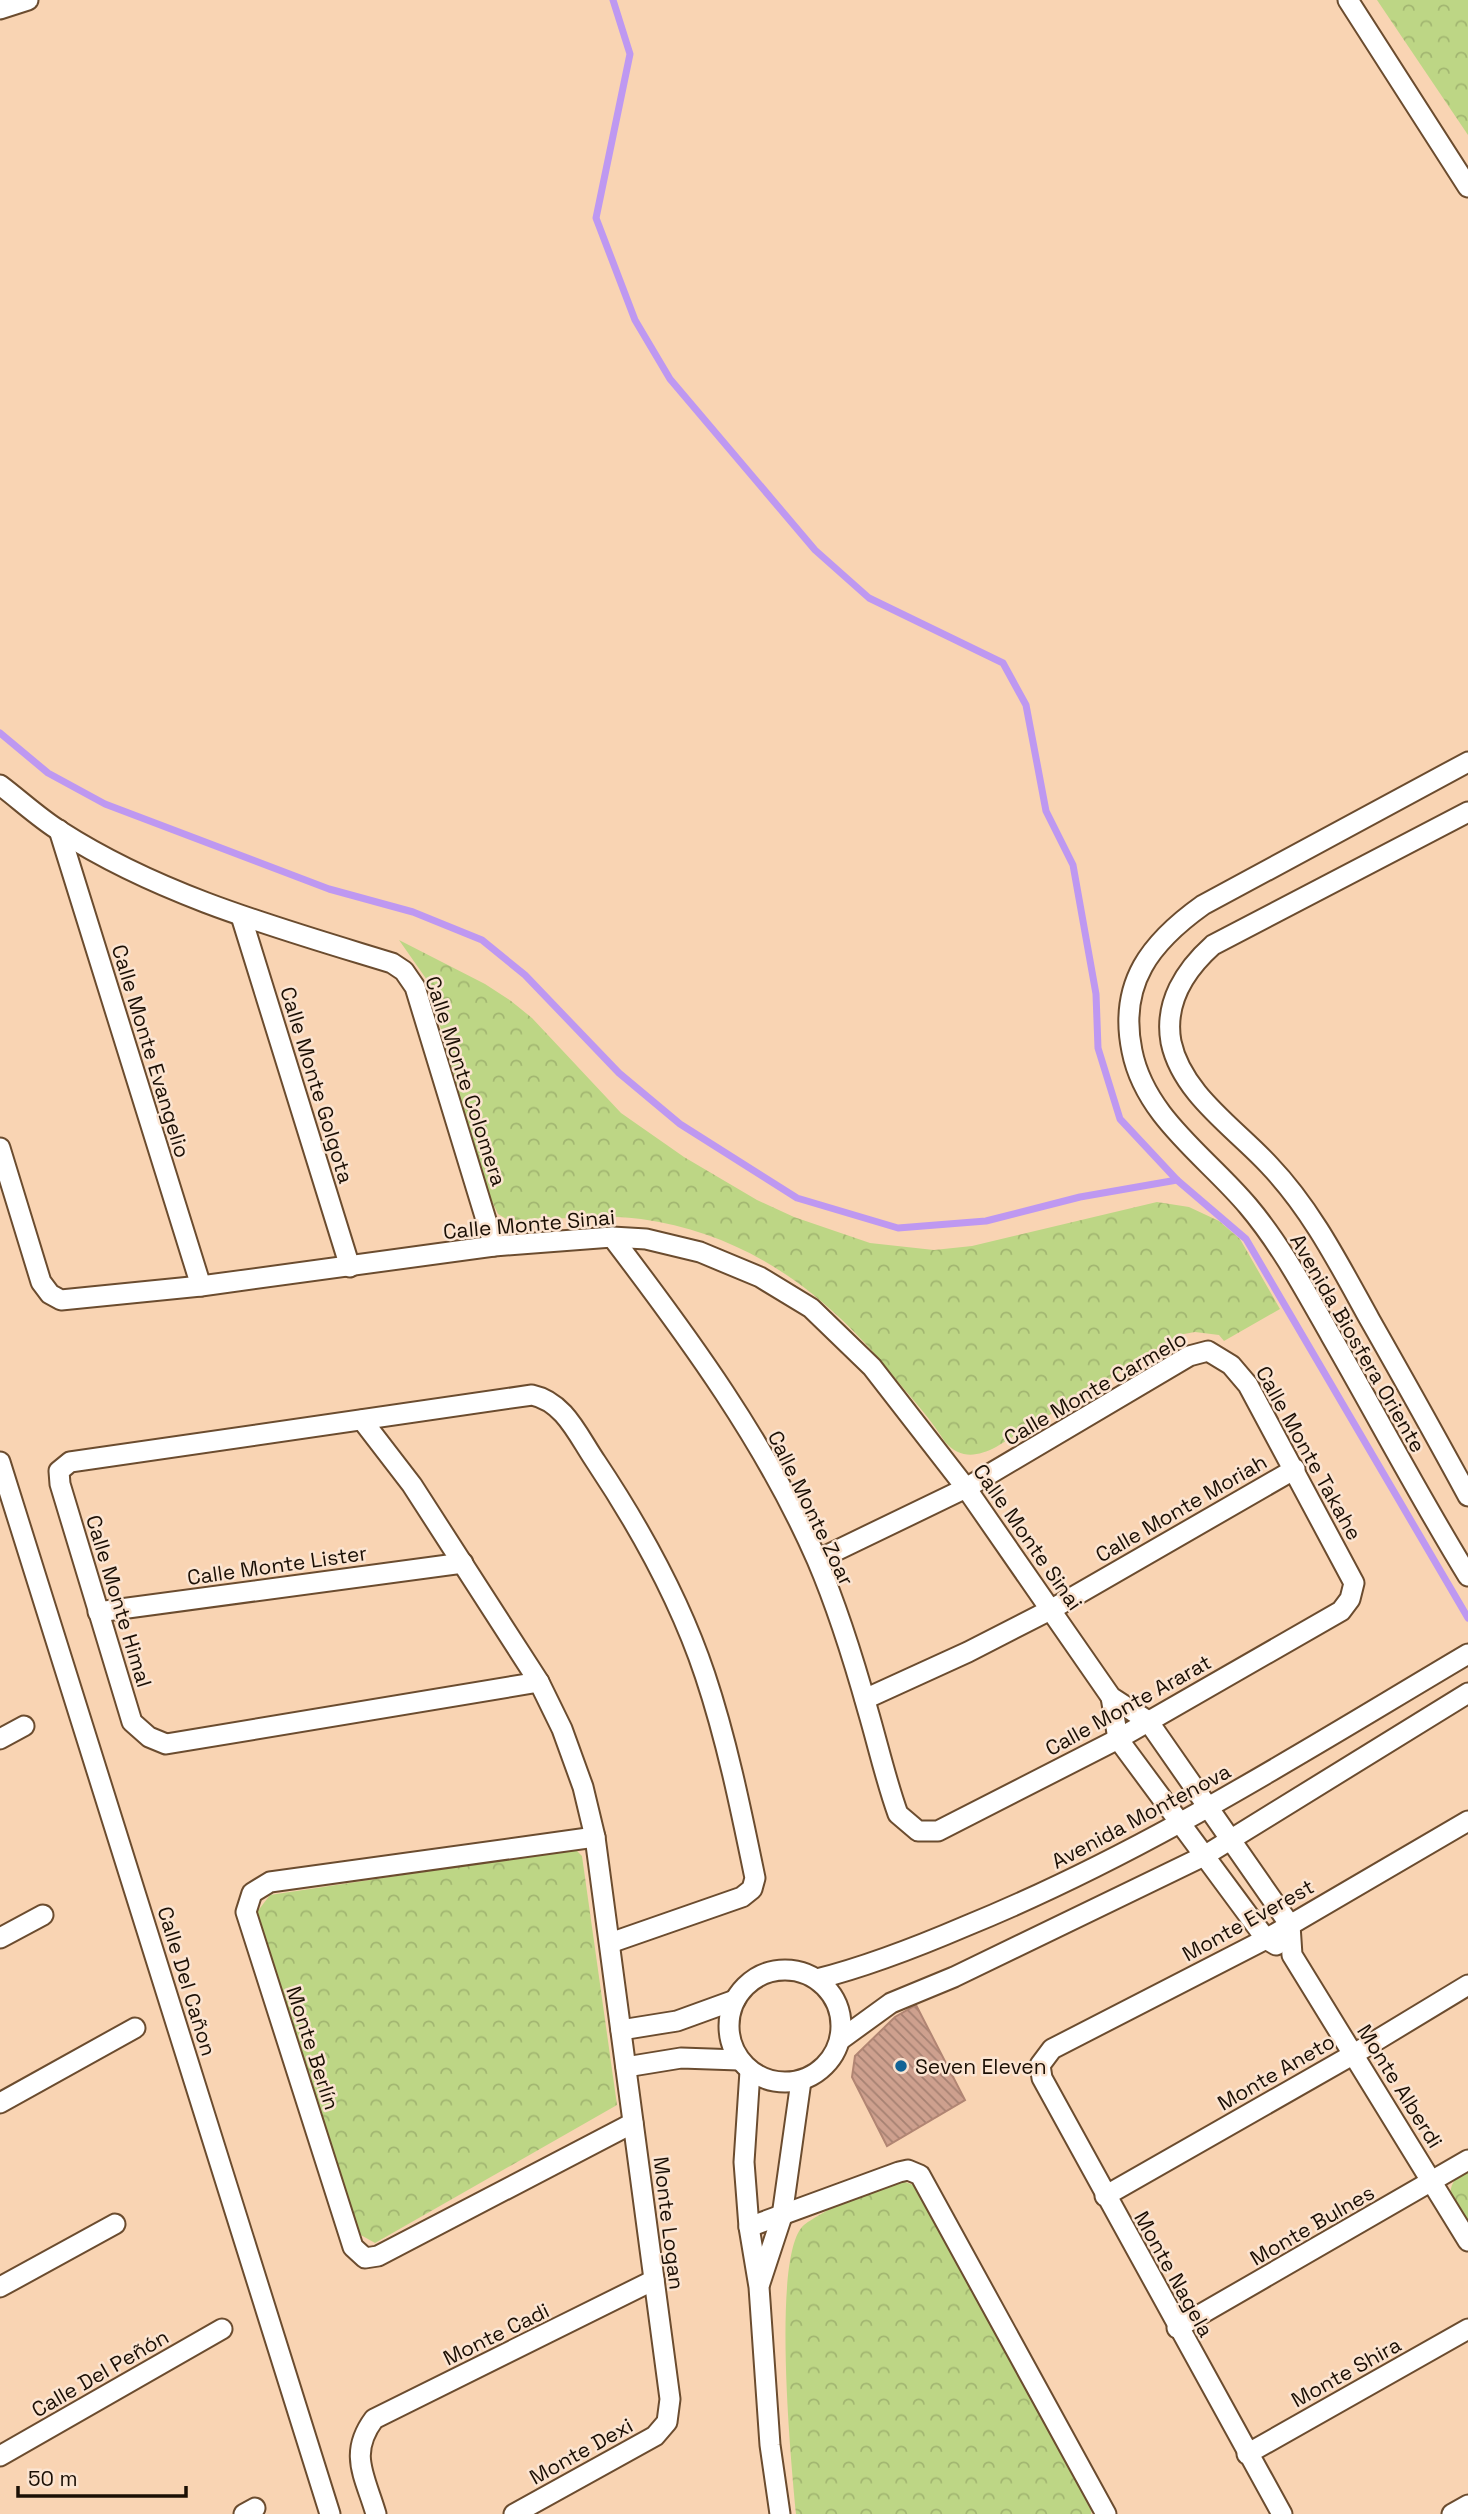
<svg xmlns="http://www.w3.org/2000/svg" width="1468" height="2514" font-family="'Space Grotesk',sans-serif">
	<defs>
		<pattern id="park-crowns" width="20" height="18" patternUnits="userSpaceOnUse" patternTransform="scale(1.75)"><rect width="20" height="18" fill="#bdd685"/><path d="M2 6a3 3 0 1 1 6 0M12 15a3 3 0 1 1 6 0" fill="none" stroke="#a2b671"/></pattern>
		<pattern id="building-back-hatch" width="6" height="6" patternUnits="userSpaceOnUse" patternTransform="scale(1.75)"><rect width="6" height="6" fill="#cea08e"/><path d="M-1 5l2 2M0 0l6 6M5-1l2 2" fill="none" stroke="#a68172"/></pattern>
	</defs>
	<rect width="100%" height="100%" fill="#f9d4b3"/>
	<g fill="url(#park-crowns)">
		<path d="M 1377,0 L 1468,0 L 1468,135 Z"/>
		<path d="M 399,940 L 485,984 L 511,1001 L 532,1018 L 621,1113 L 684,1157 L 757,1200 L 794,1217 L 870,1243 L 934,1250 L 972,1246 L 1157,1202 L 1189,1207 L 1219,1221 L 1240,1239 L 1280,1309 L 1224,1341 L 1219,1335 L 1195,1332 L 1184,1334 L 996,1447 C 977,1457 960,1459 945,1442 C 932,1421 915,1402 899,1383 C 832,1298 751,1234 641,1219 C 596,1213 552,1221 508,1220 L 498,1214 L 486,1189 L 427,980 Z"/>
		<path d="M 575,1849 L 582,1856 L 617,2105 L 375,2243 L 359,2234 L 257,1912 L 270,1895 Z"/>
		<path d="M 1468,2166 L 1468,2229 C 1451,2202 1439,2190 1468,2166 Z"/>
		<path d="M 892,2178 L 917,2186 L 1092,2509 L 1091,2514 L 796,2514 C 791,2462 772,2262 802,2227 C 812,2216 875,2187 892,2178 Z"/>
	</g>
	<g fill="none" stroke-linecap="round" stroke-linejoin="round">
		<g stroke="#be98f1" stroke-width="7">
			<path d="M 613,0 L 630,54 L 596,218 L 635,320 L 670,379 L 815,550 L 869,598 L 1003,663 L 1026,705 L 1046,811 L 1073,865 L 1096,994 L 1098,1048 L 1120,1119 L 1177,1180 L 1246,1239 L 1468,1618"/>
			<path d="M 0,733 L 48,773 L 105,804 L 329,889 L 413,912 L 482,940 L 525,975 L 619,1073 L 680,1124 L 797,1198 L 898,1228 L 986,1221 L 1080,1197 L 1177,1180"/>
		</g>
	</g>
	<path fill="url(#building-back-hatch)" stroke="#b18573" stroke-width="2" d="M 916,2005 L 965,2100 L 887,2146 L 852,2077 L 855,2056 L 895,2017 Z"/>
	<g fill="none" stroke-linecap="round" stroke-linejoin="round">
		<defs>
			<g id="minor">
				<path d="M 1348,0 L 1468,187"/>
				<path d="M 0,9 L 28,0"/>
				<path d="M 1468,762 L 1203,905 C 1151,942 1118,983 1132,1051 C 1145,1117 1207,1157 1248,1206 C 1281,1245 1306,1292 1331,1336 C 1377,1416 1420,1498 1468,1576"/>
				<path d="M 0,785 C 20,800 39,818 60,831 C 161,896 278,928 392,963 L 404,971 L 415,987 L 494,1246"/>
				<path d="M 1468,812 L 1213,945 C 1185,970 1164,1003 1171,1042 C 1182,1094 1235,1128 1269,1165 C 1312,1210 1340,1266 1370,1320 C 1403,1378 1436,1437 1468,1496"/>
				<path d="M 59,830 L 201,1286"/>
				<path d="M 241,916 L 350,1267"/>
				<path d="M 0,1148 L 41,1282 L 50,1294 L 61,1300 L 201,1286 L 494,1246 L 612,1237 L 646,1239 L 700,1252 L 760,1277 L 811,1308 L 872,1367 L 966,1488 L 1111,1697 L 1148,1721 L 1290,1925 L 1292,1955 L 1468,2241"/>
				<path d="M 612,1237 C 689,1338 766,1443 817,1560 C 838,1609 854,1661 868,1711 C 878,1745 886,1781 898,1814 L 918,1831 L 938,1831 L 1118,1739 L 1341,1611 L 1350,1599 L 1354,1583 L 1248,1385 L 1231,1365 L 1208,1351 L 1189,1356 L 966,1488 L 817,1560"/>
				<path d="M 362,1420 L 412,1485 L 539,1682 L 562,1729 L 583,1787 L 595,1837 L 670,2399 L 667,2422 L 655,2436 L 514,2514"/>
				<path d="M 0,1462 L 330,2514"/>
				<path d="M 98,1612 L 463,1563"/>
				<path d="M 539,1682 L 166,1744 L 149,1737 L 132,1722 L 60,1484 L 59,1471 L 70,1462 L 532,1395 C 565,1402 578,1436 596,1462 C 640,1528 680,1600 705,1675 C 727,1741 741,1810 755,1878 L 752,1889 L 742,1897 L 610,1943"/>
				<path d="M 1111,1697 L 1118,1739 L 1266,1939 L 1276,1945"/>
				<path d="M 865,1699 L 968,1652 L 1052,1609 L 1295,1469"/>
				<path d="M 0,1739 L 24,1726"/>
				<path d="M 595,1837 L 270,1882 L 252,1893 L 246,1912 L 353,2247 L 365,2258 L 378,2256 L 633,2123"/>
				<path d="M 0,1938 L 43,1915"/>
				<circle cx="785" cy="2026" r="56"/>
				<path d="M 817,1979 C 869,1966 917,1947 966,1926 C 1143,1854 1304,1751 1468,1654"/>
				<path d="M 621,2030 L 677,2021 L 735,2000"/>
				<path d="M 840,2040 L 891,2003 L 954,1977 L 1204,1856 L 1468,1693"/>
				<path d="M 626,2067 L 681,2058 L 739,2060"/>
				<path d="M 750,2071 L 744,2162 L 749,2227 L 759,2287 L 770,2445 L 780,2514"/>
				<path d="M 0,2103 L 135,2028"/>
				<path d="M 1105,2196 L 1354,2054 L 1468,1985"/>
				<path d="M 749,2227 L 899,2172 L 908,2170 L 920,2175 L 1106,2514"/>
				<path d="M 760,2283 L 782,2216 L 801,2081"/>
				<path d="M 0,2287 L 115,2224"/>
				<path d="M 1177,2328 L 1468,2160"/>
				<path d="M 1247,2454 L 1468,2329"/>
				<path d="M 0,2456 L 222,2329"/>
				<path d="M 244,2514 L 255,2508"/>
				<path d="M 376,2514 C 365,2476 348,2454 374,2419 L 654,2280"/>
				<path d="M 1282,2514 L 1042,2078 L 1040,2065 L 1052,2049 L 1266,1939 L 1468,1821"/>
				<path d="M 1452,2514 L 1468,2505"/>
			</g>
		</defs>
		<use href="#minor" stroke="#6b4c2f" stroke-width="23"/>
		<use href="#minor" stroke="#fff" stroke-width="19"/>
	</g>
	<circle fill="#136395" stroke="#fbe4d1" stroke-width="2.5" cx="901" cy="2066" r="7"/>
	<g text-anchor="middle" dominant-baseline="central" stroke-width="5" stroke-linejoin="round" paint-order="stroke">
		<g font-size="21" fill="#1b0f04" stroke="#fbe4d1">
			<text transform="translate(151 1051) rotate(73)">Calle Monte Evangelio</text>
			<text transform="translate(466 1081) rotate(72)">Calle Monte Colomera</text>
			<text transform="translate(317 1085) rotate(73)">Calle Monte Golgota</text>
			<text transform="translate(529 1224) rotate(-5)">Calle Monte Sinai</text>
			<text transform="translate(1358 1343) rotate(60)">Avenida Biosfera Oriente</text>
			<text transform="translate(1095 1388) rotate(-30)">Calle Monte Carmelo</text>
			<text transform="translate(1309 1453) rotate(61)">Calle Monte Takahe</text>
			<text transform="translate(811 1508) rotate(64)">Calle Monte Zoar</text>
			<text transform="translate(1181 1508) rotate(-30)">Calle Monte Moriah</text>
			<text transform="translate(1028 1537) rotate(55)">Calle Monte Sinai</text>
			<text transform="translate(277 1565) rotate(-8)">Calle Monte Lister</text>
			<text transform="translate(119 1601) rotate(73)">Calle Monte Himal</text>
			<text transform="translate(1128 1705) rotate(-29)">Calle Monte Ararat</text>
			<text transform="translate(1141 1816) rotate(-28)">Avenida Montenova</text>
			<text transform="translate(1248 1920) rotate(-29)">Monte Everest</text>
			<text transform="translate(187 1981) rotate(73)">Calle Del Cañon</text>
			<text transform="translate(313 2048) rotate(72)">Monte Berlín</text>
			<text transform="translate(1276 2072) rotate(-30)">Monte Aneto</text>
			<text transform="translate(1400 2086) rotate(58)">Monte Alberdi</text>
			<text transform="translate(669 2223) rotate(83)">Monte Logan</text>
			<text transform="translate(1312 2225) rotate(-30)">Monte Bulnes</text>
			<text transform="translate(1174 2274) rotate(61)">Monte Nagela</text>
			<text transform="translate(496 2334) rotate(-26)">Monte Cadi</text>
			<text transform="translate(1346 2372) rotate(-29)">Monte Shira</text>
			<text transform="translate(100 2373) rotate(-30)">Calle Del Peñón</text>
			<text transform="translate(581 2451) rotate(-29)">Monte Dexi</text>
		</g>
		<g font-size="21" fill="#1b0f04" stroke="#fbe4d1" text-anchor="start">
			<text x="915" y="2066">Seven Eleven</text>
		</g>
	</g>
	<path d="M18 2486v10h168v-10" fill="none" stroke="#1b0f04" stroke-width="3.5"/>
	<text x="28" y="2486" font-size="21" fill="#1b0f04" stroke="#fbe4d1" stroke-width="5" paint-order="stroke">50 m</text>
</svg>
